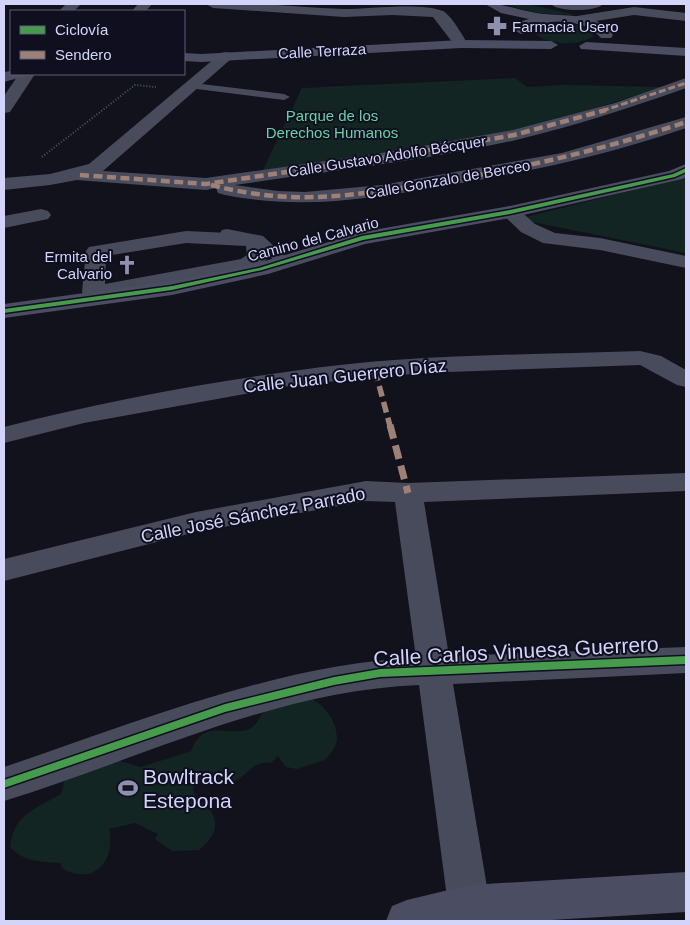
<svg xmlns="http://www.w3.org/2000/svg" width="690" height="925" font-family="Helvetica,sans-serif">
	<rect width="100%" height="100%" fill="#12121c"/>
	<g fill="#132523">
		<path d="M 507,4 L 528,4 L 576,15 C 551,14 530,14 507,4 Z"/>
		<path d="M 550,23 L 578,25 L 592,32 L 593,36 C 579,47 546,45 535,33 L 537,27 Z"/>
		<path d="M 515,78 L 527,87 L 564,85 L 662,87 L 552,122 L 443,147 L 261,174 L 302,88 Z"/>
		<path d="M 686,177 L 686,253 L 518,219 Z"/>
		<path d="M 312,699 C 325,706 337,722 337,739 C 337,746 330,754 325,760 L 297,769 L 286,767 L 278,756 L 271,763 C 249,761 250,775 233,782 C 218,787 210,778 194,785 L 193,790 L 199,803 L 206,802 C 220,823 218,833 199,850 L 172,851 L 155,839 L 158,834 L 135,823 L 109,829 C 117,861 92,887 62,868 L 61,863 C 40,861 25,863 10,847 C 14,814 35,809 61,794 L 66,775 L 113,759 L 141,767 L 191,751 C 204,716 230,739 251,728 C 258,724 260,714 266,710 C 274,704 301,702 312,699 Z"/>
	</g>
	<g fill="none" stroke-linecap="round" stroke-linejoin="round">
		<path stroke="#49585f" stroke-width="2" stroke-dasharray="1 2" stroke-linecap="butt" d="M 42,157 L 135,85 L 156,87"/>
		<g fill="#484b5b" fill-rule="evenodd">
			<path d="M 193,83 L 284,94 L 290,97 L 284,100 L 189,88 L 188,86 Z"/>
			<path d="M 227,229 L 263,236 L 289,260 L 282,264 L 277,263 L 253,242 L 222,236 L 220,233 L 222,230 Z"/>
		</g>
		<g fill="#484b5b" fill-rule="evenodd">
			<path d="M 66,4 L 81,4 L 74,11 L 59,11 Z"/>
			<path d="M 138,4 L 152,4 L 146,11 L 132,11 Z"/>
			<path d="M 206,4 C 252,1 298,8 344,9 C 368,9 422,2 443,11 C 452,16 462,35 468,44 L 461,48 L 456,47 L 433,17 L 392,15 L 344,17 L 213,8 Z"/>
			<path d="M 551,4 L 603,4 C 596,12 558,12 551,4 Z"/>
			<path d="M 634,7 L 686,13 L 686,21 L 634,15 L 577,24 L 570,20 L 577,16 Z"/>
			<path d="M 226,52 L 231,53 L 233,56 L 231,59 L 103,171 L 206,178 L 395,151 L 513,130 L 615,103 L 686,78 L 686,88 C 630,108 574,126 516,140 C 424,161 329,171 235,185 L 278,191 L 305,192 L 382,185 L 562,153 L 686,117 L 686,128 C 607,155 526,173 443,186 C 368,199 301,210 225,195 L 218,193 L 216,188 L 206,190 L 77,180 L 50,185 L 4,190 L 4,178 L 50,174 L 89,164 L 221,53 Z"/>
			<path d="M 19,74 L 35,74 L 10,112 L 4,113 L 4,96 Z"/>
			<path d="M 510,206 L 517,208 L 535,224 L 555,233 L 600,238 L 686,256 L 686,268 L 600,250 L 543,243 L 521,232 L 500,212 L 503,208 Z"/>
			<path d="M 41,209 L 48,211 L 51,215 L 48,219 L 4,228 L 4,216 Z"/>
			<path d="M 186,231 L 251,234 L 265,240 L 268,244 L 269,257 L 256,269 L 248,270 L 93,299 L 85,297 L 82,292 L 86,251 L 89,247 ZM 186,243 L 246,246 L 247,255 L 241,259 L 105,284 L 106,256 Z"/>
			<path d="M 640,351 L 661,356 L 686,370 L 686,387 L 677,385 L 640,365 L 422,373 L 294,385 L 84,423 L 4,443 L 4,427 C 99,403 196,384 293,371 C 408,354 525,355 640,351 Z"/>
			<path d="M 686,473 L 686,491 L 424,502 L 449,656 L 686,647 L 686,673 L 453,684 L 490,905 L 484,919 L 479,921 L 454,919 L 448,905 L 419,685 C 273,691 141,759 4,801 L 4,767 C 133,724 280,663 416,658 L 395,502 L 366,501 L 196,532 L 4,581 L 4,559 L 196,512 L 366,481 L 408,483 Z"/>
		</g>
		<g fill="#4b4e62" fill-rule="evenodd">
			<path d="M 485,4 C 506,3 525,13 546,14 C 570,17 597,12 613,35 L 611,38 L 601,38 C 587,21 558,18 538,25 C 531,27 528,33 521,34 L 514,30 L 522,21 L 529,19 L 501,13 Z"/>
			<path d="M 461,40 L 551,41 L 558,45 L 551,49 L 461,48 L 201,62 L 184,61 L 184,53 L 201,54 Z"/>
			<path d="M 586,42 L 686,48 L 686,56 L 581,49 L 579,46 Z"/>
			<path d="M 11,71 L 11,74 L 25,74 L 22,77 L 4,82 L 4,72 Z"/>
			<path d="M 686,164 L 686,177 L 682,179 L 510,218 L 365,244 L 268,274 L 172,295 L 4,318 L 4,304 L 172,281 L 255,264 L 362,232 L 510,206 L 669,171 Z"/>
			<path d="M 686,872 L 686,912 L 534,921 L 386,921 L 392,906 L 407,900 L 469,885 Z"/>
		</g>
		<path stroke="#9e8076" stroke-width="3" stroke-dasharray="7 3" stroke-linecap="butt" d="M 602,111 L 686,83"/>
		<g stroke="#9e8076" stroke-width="4.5" stroke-dasharray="9 4.5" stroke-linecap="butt">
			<path d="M 80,175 L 206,184 L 395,156 L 514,135 L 606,110"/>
			<path d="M 211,185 C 298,207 354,195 440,182 C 523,168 606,149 686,122"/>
		</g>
		<path stroke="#9e8076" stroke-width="5.5" stroke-dasharray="11 5.5" stroke-linecap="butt" d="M 375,370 L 390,426"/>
		<path stroke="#9e8076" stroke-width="7" stroke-dasharray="14 7" stroke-linecap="butt" d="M 390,425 L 408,493"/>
		<defs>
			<g id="cycleway">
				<path d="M 686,168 L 686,172 L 675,177 L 510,214 L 363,240 L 262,270 L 172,290 L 4,313 L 4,309 L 172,286 L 259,268 L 362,236 L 510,210 L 673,174 Z"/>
				<path d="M 686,656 L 686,664 L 380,677 L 334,685 L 225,712 L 4,788 L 4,780 L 225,704 L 334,677 L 380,669 Z"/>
			</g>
		</defs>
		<use href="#cycleway" stroke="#0f0f1f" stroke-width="3"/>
		<use href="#cycleway" fill="#469c4c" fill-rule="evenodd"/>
	</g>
	<defs>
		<symbol id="pharmacy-bare" viewBox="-9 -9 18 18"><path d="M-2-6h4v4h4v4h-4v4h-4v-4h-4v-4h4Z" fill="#8f90ac" stroke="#0f0f1f" stroke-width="2.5" paint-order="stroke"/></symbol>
		<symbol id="church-bare" viewBox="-9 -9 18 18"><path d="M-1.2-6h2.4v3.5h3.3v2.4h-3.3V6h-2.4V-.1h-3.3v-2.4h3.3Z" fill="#8f90ac" stroke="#0f0f1f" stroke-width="2.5" paint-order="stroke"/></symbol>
		<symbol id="stadium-bare" viewBox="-9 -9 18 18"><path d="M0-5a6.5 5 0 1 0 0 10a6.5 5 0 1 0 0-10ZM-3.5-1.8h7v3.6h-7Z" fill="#8f90ac" stroke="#0f0f1f" stroke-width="2.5" paint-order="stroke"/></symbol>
	</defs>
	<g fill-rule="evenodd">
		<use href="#pharmacy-bare" x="483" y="12" width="28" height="28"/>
		<use href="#church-bare" x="113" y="251" width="28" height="28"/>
		<use href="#stadium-bare" x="114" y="774" width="28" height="28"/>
	</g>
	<g text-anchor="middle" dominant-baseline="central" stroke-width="4" stroke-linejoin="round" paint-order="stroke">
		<g font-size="15" fill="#d2d4fa" stroke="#0f0f1f" text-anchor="start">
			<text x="512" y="26">Farmacia Usero</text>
			<text x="112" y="256" text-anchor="end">Ermita del<tspan x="112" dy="17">Calvario</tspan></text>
		</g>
		<g font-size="15" fill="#d2d4fa" stroke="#0f0f1f">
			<text transform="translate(322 51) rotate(-3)">Calle Terraza</text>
			<text transform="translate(387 156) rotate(-9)">Calle Gustavo Adolfo Bécquer</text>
			<text transform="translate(448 179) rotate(-10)">Calle Gonzalo de Berceo</text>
			<text transform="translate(313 239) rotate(-15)">Camino del Calvario</text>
		</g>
		<g font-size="15" fill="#66d1a5" stroke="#0f0f1f">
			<text x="332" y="115">Parque de los<tspan x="332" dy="17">Derechos Humanos</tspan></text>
		</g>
		<g font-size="18" fill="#d2d4fa" stroke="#0f0f1f">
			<text transform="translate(345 376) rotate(-6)">Calle Juan Guerrero Díaz</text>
			<text transform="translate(253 515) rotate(-11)">Calle José Sánchez Parrado</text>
		</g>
		<g font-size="21" fill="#d2d4fa" stroke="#0f0f1f">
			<text transform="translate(516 651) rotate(-3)">Calle Carlos Vinuesa Guerrero</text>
		</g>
		<g font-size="21" fill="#d2d4fa" stroke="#0f0f1f" text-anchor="start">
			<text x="143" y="776">Bowltrack<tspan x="143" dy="24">Estepona</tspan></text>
		</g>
	</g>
	<rect width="690" height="925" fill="none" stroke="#d2d4fa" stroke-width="10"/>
	<rect x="10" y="10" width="175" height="65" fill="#0f0f1f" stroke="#5d5e77"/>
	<rect x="20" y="26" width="25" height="8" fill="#469c4c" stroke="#5d5e77"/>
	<text x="55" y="35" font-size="15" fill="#d2d4fa">Ciclovía</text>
	<rect x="20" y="51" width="25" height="8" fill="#9e8076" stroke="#5d5e77"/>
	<text x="55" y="60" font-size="15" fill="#d2d4fa">Sendero</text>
</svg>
